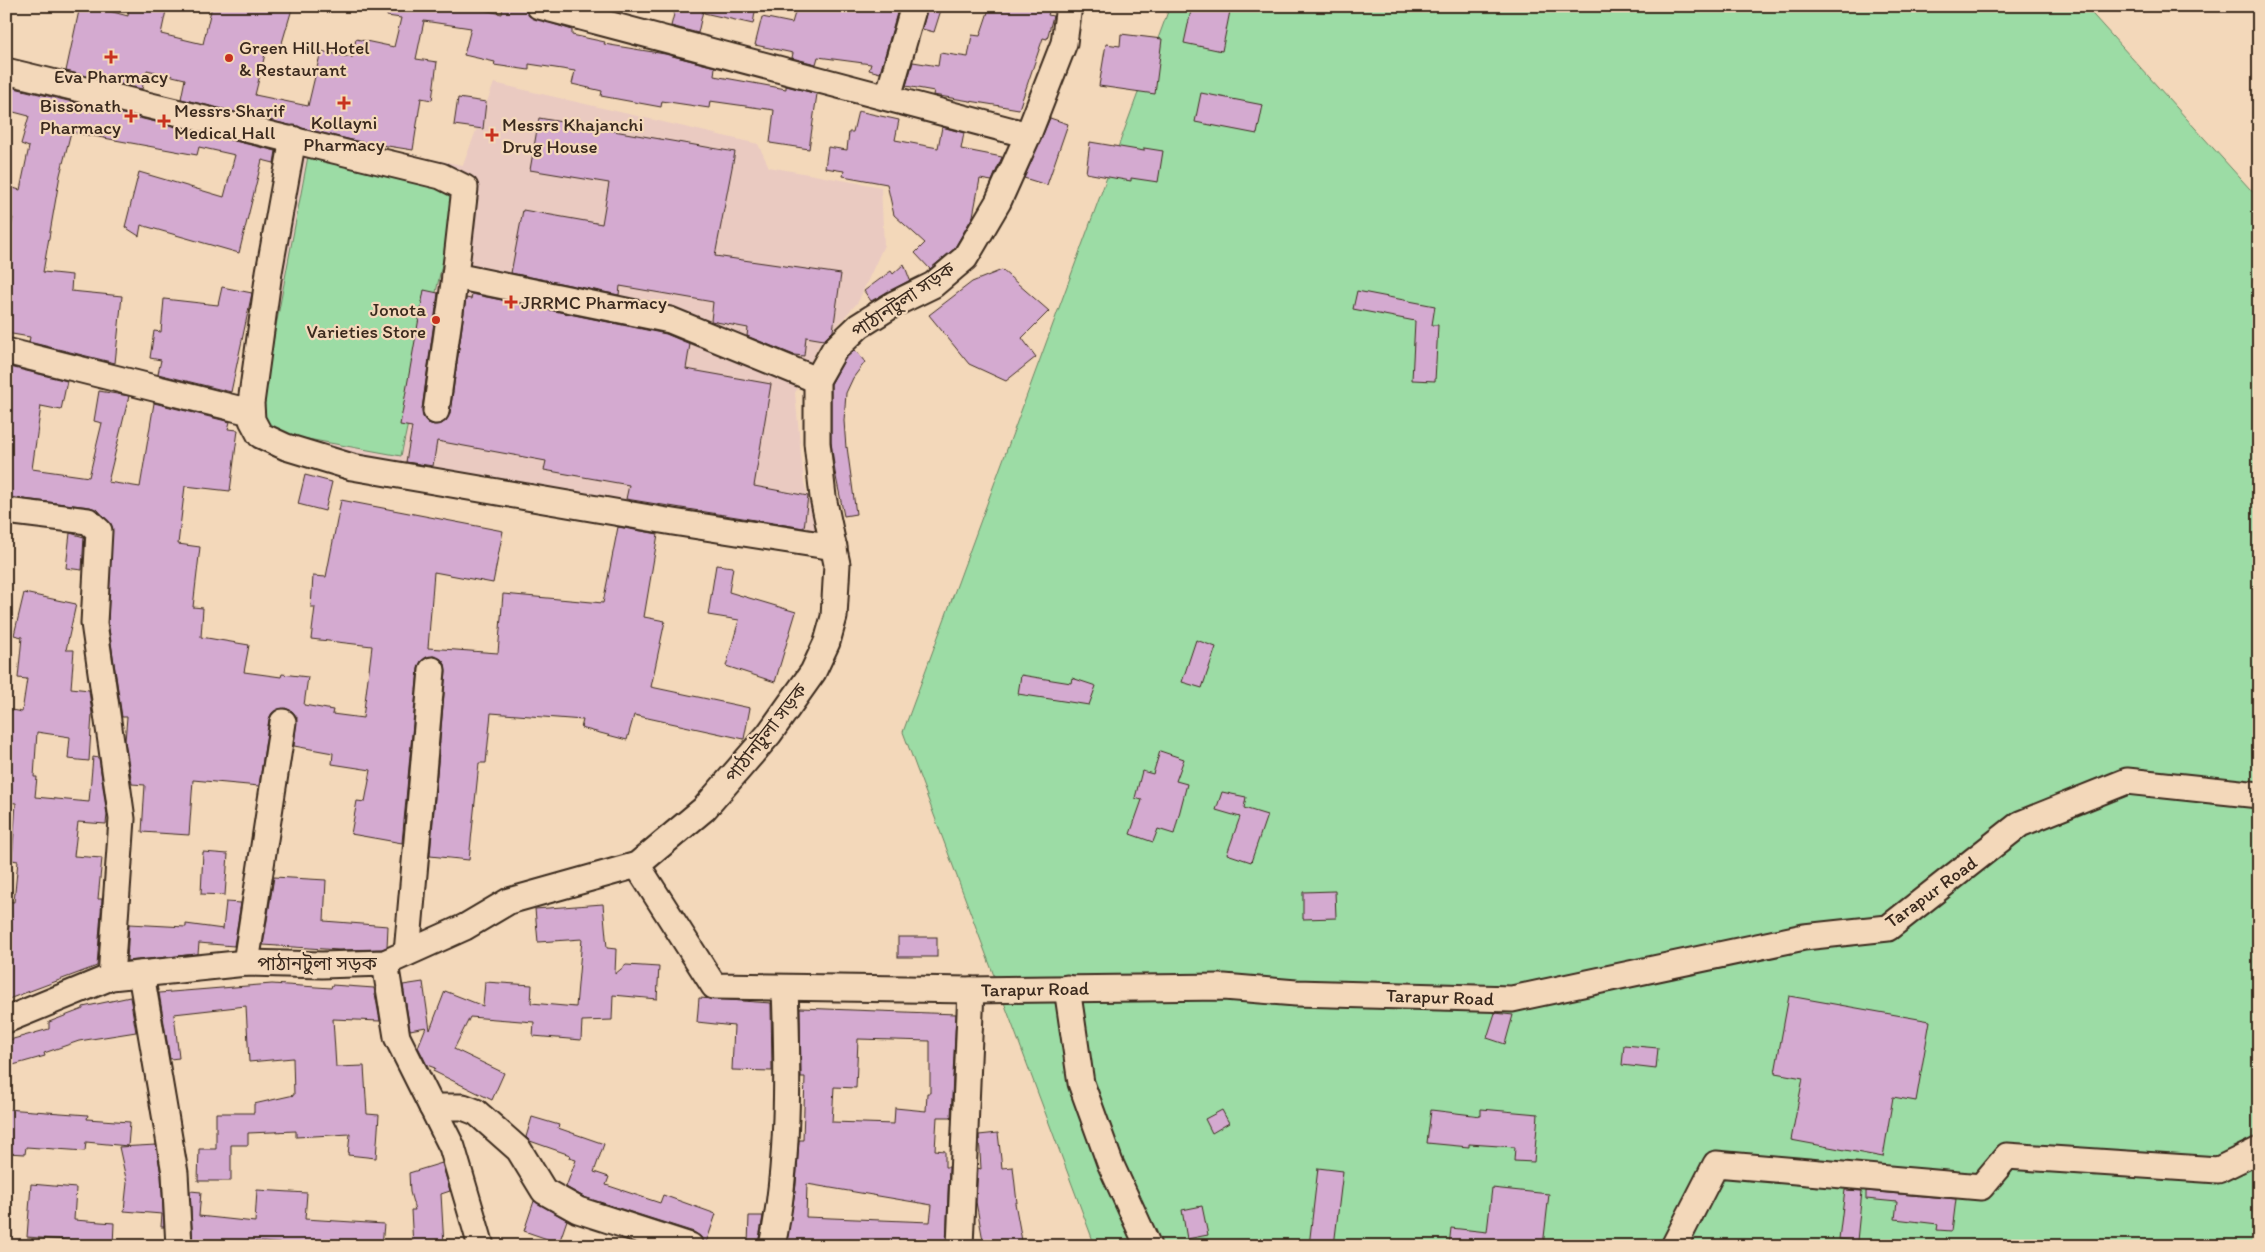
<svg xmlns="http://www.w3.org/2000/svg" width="2265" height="1252" font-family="Itim,'Noto Sans Bengali',sans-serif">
	<rect width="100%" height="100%" fill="#f3d8ba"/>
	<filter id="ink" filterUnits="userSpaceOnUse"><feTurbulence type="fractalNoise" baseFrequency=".02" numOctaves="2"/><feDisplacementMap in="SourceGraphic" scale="10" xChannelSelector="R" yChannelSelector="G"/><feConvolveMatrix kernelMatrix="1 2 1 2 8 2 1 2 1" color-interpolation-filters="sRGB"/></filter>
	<g filter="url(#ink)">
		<path fill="#eacac1" d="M 494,83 L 758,144 L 769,167 L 881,187 L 884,245 L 858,302 L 818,347 L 795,393 L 804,483 L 819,533 L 469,479 L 245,437 L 306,136 L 463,165 Z"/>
		<g fill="#9cdca5" stroke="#6c8362">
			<path d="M 1170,6 L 2085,6 L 2259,199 L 2259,1246 L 1095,1246 L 903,732 Z"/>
			<path d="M 309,151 L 457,194 L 401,456 L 275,433 L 263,424 L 260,411 Z"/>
		</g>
		<g fill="#d4aad0" stroke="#3b2a1e" fill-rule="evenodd">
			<path d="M 80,6 L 90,6 L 128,16 L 129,6 L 167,6 L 161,34 L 203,44 L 212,6 L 282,6 L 292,9 L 279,53 L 266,50 L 255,95 L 308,106 L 321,51 L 352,58 L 356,39 L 394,47 L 401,18 L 387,16 L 387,6 L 465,6 L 502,14 L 503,6 L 525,6 L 529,16 L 572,30 L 572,35 L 605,42 L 604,44 L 665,54 L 715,67 L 714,76 L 786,89 L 786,86 L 817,94 L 809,149 L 770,143 L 774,110 L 710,101 L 709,108 L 662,101 L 661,107 L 601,96 L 602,91 L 572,84 L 575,71 L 529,64 L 529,70 L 494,65 L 495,62 L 464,55 L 471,28 L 424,21 L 416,59 L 437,62 L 432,100 L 421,98 L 413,150 L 356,141 L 181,99 L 185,79 L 147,70 L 142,89 L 66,71 Z"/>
			<path d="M 676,6 L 704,6 L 698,33 L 671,26 Z"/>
			<path d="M 704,6 L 756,6 L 753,24 L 704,13 Z"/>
			<path d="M 797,6 L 899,6 L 880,73 L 869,70 L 871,64 L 818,57 L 816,64 L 792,58 L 793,53 L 755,45 L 762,17 L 792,23 Z"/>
			<path d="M 928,6 L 941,10 L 934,32 L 922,29 Z"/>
			<path d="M 990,6 L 1051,6 L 1048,15 L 1053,16 L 1047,39 L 1043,38 L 1019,109 L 933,95 L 934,91 L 906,86 L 913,62 L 938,66 L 940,53 L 968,57 L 972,35 L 980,36 Z"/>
			<path d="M 1192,6 L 1231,6 L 1222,51 L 1184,43 Z"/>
			<path d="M 1121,34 L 1162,39 L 1155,94 L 1099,86 L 1106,44 L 1120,46 Z"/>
			<path d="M 6,86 L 276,151 L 274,163 L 262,160 L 239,253 L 141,225 L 139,236 L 125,227 L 139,172 L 224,197 L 235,155 L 199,147 L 197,155 L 71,132 L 60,175 L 43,272 L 72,275 L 71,291 L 122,296 L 115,363 L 29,342 L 30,337 L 6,333 L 6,251 L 13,218 L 6,216 L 6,186 L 20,190 L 29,147 L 21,144 L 29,116 L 6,110 Z"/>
			<path d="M 1201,93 L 1263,105 L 1257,134 L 1195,122 Z"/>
			<path d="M 458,98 L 486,102 L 483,129 L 454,125 Z"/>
			<path d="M 858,111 L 899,120 L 895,140 L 938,148 L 942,127 L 964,133 L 961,149 L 1002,157 L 992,181 L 980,179 L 973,216 L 954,249 L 930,269 L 915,253 L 925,243 L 894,215 L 887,184 L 843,176 L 844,171 L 825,168 L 828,147 L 847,150 L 849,132 L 853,132 Z"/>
			<path d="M 539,118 L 735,152 L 715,256 L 841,274 L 833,331 L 824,340 L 806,337 L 804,356 L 794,355 L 747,336 L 748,328 L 711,321 L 713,302 L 620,286 L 619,295 L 511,273 L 523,210 L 602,224 L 609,183 L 530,170 Z"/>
			<path d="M 1050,118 L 1068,124 L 1047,185 L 1024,178 Z"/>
			<path d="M 1090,142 L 1144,151 L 1144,148 L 1163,151 L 1158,182 L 1131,178 L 1131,181 L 1086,173 Z"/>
			<path d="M 904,264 L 910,280 L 871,301 L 864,291 L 891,271 L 893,274 Z"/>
			<path d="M 1002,270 L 1049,311 L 1022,338 L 1036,357 L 1006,381 L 969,364 L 929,315 L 972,282 Z"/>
			<path d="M 222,287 L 252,293 L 231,392 L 158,374 L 161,360 L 150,358 L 154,331 L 161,332 L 164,299 L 218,305 Z"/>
			<path d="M 424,290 L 438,293 L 422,409 L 423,417 L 428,423 L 434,425 L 442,424 L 450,413 L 466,298 L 471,299 L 472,294 L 666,334 L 690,344 L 686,369 L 771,384 L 754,486 L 808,496 L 804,528 L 626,499 L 629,485 L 544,470 L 546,461 L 437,441 L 433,466 L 406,462 L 412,427 L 400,425 Z"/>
			<path d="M 1357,291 L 1435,306 L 1432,325 L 1438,325 L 1435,381 L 1412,380 L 1415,321 L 1353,309 Z"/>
			<path d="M 855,350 L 865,362 L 853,378 L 846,393 L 844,421 L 846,448 L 847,447 L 856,514 L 844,516 L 835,472 L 831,442 L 831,384 L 845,359 Z"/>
			<path d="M 6,366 L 67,381 L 61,410 L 41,406 L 32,469 L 89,477 L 102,423 L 94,421 L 99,391 L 129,396 L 108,482 L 140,487 L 154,403 L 230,422 L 228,429 L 238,430 L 230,491 L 185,486 L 178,544 L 200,547 L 193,607 L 203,608 L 201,637 L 249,645 L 244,672 L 281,677 L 282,674 L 308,677 L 304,705 L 333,710 L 332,714 L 363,718 L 372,646 L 311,639 L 315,607 L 311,607 L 313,576 L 326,577 L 341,500 L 503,531 L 493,583 L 434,572 L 428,648 L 498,653 L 503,594 L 603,603 L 618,527 L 658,534 L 644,617 L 665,621 L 651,687 L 750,708 L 744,739 L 634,715 L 627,740 L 581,728 L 583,720 L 491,713 L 486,763 L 479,763 L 469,860 L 430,856 L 446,671 L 445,664 L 441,659 L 433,656 L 421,661 L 418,669 L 402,843 L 351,834 L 357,801 L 365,802 L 371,770 L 332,764 L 333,753 L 294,746 L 297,717 L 292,711 L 285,708 L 272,713 L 269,719 L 259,786 L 193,780 L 189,835 L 142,832 L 145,785 L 132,784 L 125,741 L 127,717 L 122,717 L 108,622 L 112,526 L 98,510 L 90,507 L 6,497 Z"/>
			<path d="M 305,475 L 332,482 L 325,511 L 298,504 Z"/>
			<path d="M 70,533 L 84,537 L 82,570 L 66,568 Z"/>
			<path d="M 716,565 L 733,567 L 729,592 L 796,612 L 775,682 L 726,666 L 739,620 L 708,615 Z"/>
			<path d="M 24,593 L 76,604 L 66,650 L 74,650 L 71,688 L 89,690 L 92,714 L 89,761 L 68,759 L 70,737 L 37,732 L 34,777 L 37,777 L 35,797 L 89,802 L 93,757 L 99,758 L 107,815 L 106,824 L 78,822 L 74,856 L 102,858 L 98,899 L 102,899 L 97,966 L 6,1000 L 6,901 L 14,902 L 18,861 L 12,860 L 16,803 L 6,802 L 6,709 L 22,712 L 27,679 L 18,678 L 22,637 L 14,635 Z"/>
			<path d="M 1196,640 L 1216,647 L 1202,688 L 1182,682 Z"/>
			<path d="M 1021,675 L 1071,683 L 1072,678 L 1096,686 L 1089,705 L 1018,694 Z"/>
			<path d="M 1160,751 L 1184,759 L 1176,781 L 1187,784 L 1174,834 L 1158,829 L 1153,842 L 1130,834 L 1142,800 L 1135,798 L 1142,771 L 1153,774 Z"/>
			<path d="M 1222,792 L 1246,797 L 1244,808 L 1267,815 L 1251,862 L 1227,854 L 1240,817 L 1216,810 Z"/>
			<path d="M 203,852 L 228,854 L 225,895 L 201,894 Z"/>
			<path d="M 274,877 L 326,880 L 324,921 L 388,926 L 387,947 L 382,949 L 339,950 L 263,945 Z"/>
			<path d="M 1335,891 L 1336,918 L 1303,919 L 1303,892 Z"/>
			<path d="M 226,902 L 241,903 L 234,946 L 199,943 L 198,954 L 127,961 L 129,924 L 186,927 L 186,924 L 223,929 Z"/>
			<path d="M 603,904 L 607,948 L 616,949 L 615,974 L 626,965 L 659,967 L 657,999 L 613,995 L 612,1020 L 582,1021 L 581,1040 L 533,1036 L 534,1022 L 470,1017 L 454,1049 L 504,1073 L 492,1100 L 433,1071 L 435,1068 L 427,1065 L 418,1047 L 426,1027 L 410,1030 L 403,985 L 423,982 L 430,1030 L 445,991 L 483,1006 L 485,982 L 532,985 L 531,1003 L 576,1007 L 582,939 L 538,942 L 535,909 Z"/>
			<rect x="898" y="937" width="39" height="20"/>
			<path d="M 272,984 L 331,988 L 332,985 L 374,988 L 380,1021 L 333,1019 L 336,1067 L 364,1066 L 367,1114 L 379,1115 L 376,1158 L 348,1155 L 350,1134 L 296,1137 L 296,1131 L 248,1133 L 248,1145 L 231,1145 L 231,1181 L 198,1181 L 199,1149 L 216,1149 L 216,1113 L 254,1113 L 254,1104 L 294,1095 L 293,1058 L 249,1062 L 246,1006 L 174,1014 L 179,1058 L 170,1059 L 159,993 Z"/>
			<path d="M 1789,996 L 1930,1021 L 1916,1101 L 1893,1097 L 1883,1157 L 1791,1140 L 1803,1078 L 1775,1073 Z"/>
			<path d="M 130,997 L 136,1032 L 79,1041 L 44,1053 L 45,1056 L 6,1067 L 6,1041 L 49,1029 L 49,1022 L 83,1009 L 83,1007 Z"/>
			<path d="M 699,998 L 771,1003 L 772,1071 L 732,1070 L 734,1026 L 697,1022 Z"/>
			<path d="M 800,1008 L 956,1014 L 951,1117 L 937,1117 L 935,1150 L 945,1151 L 945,1167 L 949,1167 L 946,1246 L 909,1246 L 909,1242 L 838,1240 L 838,1245 L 787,1241 L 796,1185 L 799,1140 L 803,1140 L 805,1077 L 801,1077 ZM 858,1039 L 930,1041 L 930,1093 L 927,1093 L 926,1111 L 895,1108 L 894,1124 L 832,1122 L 834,1087 L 856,1088 ZM 807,1184 L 932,1205 L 930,1222 L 806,1217 Z"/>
			<path d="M 1495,1013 L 1513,1015 L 1505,1044 L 1487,1038 Z"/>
			<path d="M 1624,1045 L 1658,1048 L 1656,1069 L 1622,1065 Z"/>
			<path d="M 6,1109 L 88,1115 L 87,1119 L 130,1122 L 128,1146 L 86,1142 L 85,1151 L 26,1147 L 25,1154 L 6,1153 Z"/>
			<path d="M 1481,1109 L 1538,1114 L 1534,1162 L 1514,1161 L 1515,1147 L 1469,1144 L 1469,1147 L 1427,1143 L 1431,1110 L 1481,1116 Z"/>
			<path d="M 1222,1110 L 1229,1123 L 1212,1133 L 1205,1119 Z"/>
			<path d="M 532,1117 L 559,1125 L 558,1128 L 604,1144 L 594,1172 L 609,1177 L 606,1185 L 660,1203 L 663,1195 L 716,1214 L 705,1246 L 701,1237 L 694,1232 L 584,1197 L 566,1187 L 576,1160 L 569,1158 L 570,1155 L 530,1141 L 526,1137 Z"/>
			<path d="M 998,1133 L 1002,1168 L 1013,1167 L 1017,1203 L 1015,1203 L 1023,1246 L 984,1246 L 976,1202 L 978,1168 L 981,1169 L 979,1135 Z"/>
			<path d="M 156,1145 L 161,1175 L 164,1227 L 161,1227 L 162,1214 L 124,1211 L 127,1183 L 119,1147 Z"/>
			<path d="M 442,1163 L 450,1191 L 441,1194 L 444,1246 L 413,1246 L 411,1210 L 415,1210 L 410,1192 L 409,1173 Z"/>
			<path d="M 1318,1168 L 1343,1171 L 1334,1246 L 1309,1246 Z"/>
			<path d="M 31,1184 L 76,1188 L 74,1220 L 114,1223 L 113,1246 L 91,1245 L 92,1242 L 27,1237 Z"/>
			<path d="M 1492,1188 L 1549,1194 L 1543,1246 L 1449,1246 L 1451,1228 L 1487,1232 Z"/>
			<path d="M 257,1190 L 307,1193 L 305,1219 L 384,1224 L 382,1246 L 317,1246 L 247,1241 L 247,1246 L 193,1246 L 190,1191 L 201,1192 L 199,1216 L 255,1222 Z"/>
			<path d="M 1845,1190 L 1862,1191 L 1857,1241 L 1839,1239 Z"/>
			<path d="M 1866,1191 L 1956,1199 L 1952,1231 L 1937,1230 L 1938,1224 L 1895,1219 L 1897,1202 L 1866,1199 Z"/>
			<path d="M 534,1201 L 567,1220 L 559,1243 L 524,1231 Z"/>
			<path d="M 1202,1206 L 1208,1235 L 1187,1239 L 1182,1210 Z"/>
			<path d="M 749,1216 L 763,1216 L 758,1244 L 748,1244 Z"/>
		</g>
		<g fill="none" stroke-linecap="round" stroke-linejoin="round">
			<defs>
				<g id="minor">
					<path d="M 539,6 L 1028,135"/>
					<path d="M 6,71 L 441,176 L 465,188 L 455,276 L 670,320 L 817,380"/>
					<path d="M 888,97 L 914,6"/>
					<path d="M 293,139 L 269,272 L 251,403 L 252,420 L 260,435 L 286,447 L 352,467 L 673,522 L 834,547"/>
					<path d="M 6,351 L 242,410"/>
					<path d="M 436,411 L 455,276"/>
					<path d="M 6,511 L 88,521 L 99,531 L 94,623 L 122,819 L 111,977"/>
					<path d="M 637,865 L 714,986 L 971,990 L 1224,987 L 1296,993 L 1512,999 L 1804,937 L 1888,928 L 2020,824 L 2127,781 L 2259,795"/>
					<path d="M 407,953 L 432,670"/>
					<path d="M 246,963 L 283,722"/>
					<path d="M 385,963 L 397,1037 L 452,1147 L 481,1246"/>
					<path d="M 141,974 L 175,1173 L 179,1246"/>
					<path d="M 1067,988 L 1081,1083 L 1110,1163 L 1148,1246"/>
					<path d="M 6,1020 L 111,977 L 246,963 L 322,965 L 385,963 L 465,927 L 509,901 L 637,865 L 704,809 L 769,734 L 813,672 L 827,642 L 834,617 L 837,564 L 823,497 L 817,443 L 817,380 L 834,350 L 859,326 L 894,304 L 933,285 L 965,258 L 998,202 L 1028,135 L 1064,43 L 1069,6"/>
					<path d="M 432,1107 L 463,1107 L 476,1112 L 519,1150 L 544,1191 L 578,1210 L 690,1246"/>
					<path d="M 772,1246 C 789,1166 788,1070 785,988"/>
					<path d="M 960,1246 L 971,990"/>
					<path d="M 1674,1246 L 1716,1164 L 1981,1187 L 2007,1156 L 2218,1170 L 2259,1150"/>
				</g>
			</defs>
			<use href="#minor" stroke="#3b2a1e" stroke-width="29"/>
			<use href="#minor" stroke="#f3d8ba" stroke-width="25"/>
		</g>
	</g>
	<g fill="#c8321e" stroke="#f3d8ba" stroke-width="2">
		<path d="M108.5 49.5h5v5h5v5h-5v5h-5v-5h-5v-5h5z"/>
		<circle cx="229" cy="58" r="5"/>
		<path d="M341.5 95.5h5v5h5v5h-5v5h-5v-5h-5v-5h5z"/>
		<path d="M128.5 108.5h5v5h5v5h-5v5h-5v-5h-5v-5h5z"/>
		<path d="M161.5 113.5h5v5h5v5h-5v5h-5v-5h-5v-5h5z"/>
		<path d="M489.5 127.5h5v5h5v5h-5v5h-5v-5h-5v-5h5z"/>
		<path d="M508.5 294.5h5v5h5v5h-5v5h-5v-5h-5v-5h5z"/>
		<circle cx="436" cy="320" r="5"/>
	</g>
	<g text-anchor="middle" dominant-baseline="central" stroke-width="4.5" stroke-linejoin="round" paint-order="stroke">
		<g font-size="19" fill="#3b2a1e" stroke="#f3d8ba" text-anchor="start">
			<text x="239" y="47">Green Hill Hotel<tspan x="239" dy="22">&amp; Restaurant</tspan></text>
			<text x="111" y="76" text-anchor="middle">Eva Pharmacy</text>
			<text x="121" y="105" text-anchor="end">Bissonath<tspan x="121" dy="22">Pharmacy</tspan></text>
			<text x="174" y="110">Messrs Sharif<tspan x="174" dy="22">Medical Hall</tspan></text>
			<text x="344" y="122" text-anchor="middle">Kollayni<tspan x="344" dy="22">Pharmacy</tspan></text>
			<text x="502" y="124">Messrs Khajanchi<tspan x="502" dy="22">Drug House</tspan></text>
			<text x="521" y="302">JRRMC Pharmacy</text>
			<text x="426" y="309" text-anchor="end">Jonota<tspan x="426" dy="22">Varieties Store</tspan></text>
		</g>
		<g font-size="19" fill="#3b2a1e" stroke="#f3d8ba">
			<text transform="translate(903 300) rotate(-34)">পাঠানটুলা সড়ক</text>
			<text transform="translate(766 733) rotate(-52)">পাঠানটুলা সড়ক</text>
			<text transform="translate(1931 892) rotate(-36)">Tarapur Road</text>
			<text x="317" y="963">পাঠানটুলা সড়ক</text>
			<text transform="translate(1035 989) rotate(-1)">Tarapur Road</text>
			<text transform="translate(1440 997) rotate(2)">Tarapur Road</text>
		</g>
	</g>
	<rect width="2265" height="1252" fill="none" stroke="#f3d8ba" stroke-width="25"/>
	<rect x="12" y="12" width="2240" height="1227" fill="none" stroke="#3b2a1e" stroke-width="2" filter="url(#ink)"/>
</svg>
